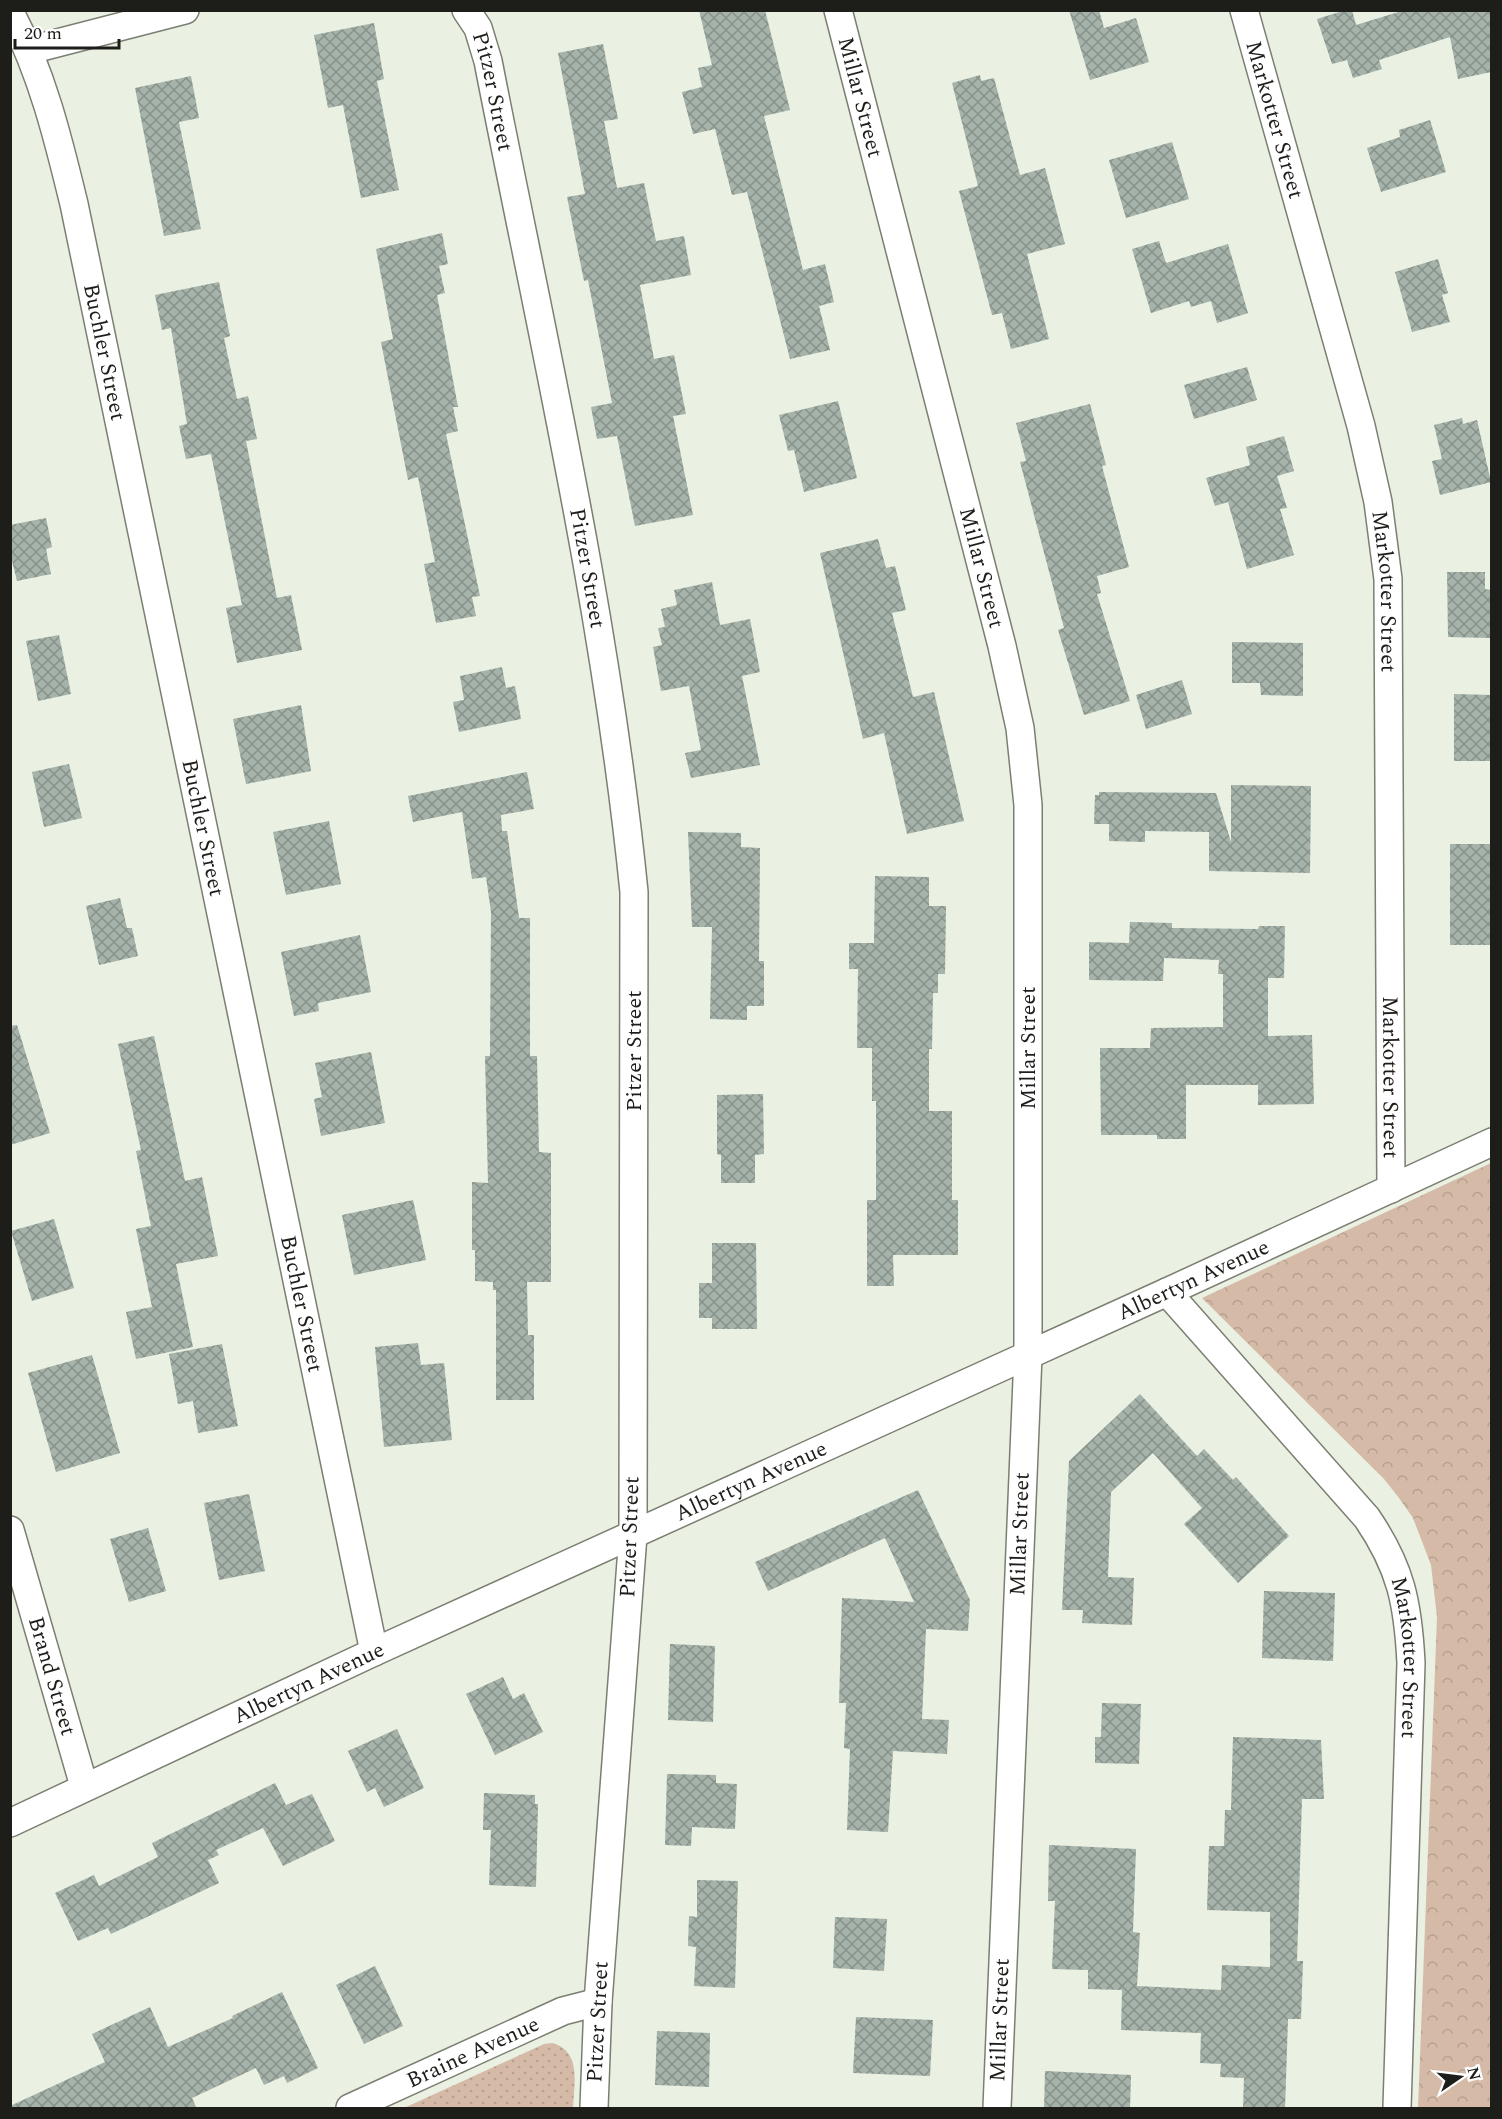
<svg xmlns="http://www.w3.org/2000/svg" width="1502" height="2119" font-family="Spectral,serif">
	<defs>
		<pattern id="grass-dots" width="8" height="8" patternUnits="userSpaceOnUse" patternTransform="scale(1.5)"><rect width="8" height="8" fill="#d5bba7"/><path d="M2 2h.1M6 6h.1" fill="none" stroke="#b6a08f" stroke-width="1.8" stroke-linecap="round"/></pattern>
		<pattern id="park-crowns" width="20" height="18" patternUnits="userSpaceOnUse" patternTransform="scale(1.5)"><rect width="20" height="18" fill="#d5bba7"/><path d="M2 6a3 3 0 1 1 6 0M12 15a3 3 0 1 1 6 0" fill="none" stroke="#b6a08f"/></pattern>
		<pattern id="building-cross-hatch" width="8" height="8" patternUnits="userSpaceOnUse" patternTransform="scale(1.5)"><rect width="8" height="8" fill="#a5b3aa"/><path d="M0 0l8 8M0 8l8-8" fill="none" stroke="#86918a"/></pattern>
	</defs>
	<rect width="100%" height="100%" fill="#eaf0e2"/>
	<path fill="url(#grass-dots)" d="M 552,2043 C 582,2051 574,2084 573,2108 L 404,2108 L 544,2044 Z"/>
	<path fill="url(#park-crowns)" d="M 1491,1163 L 1491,2108 L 1418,2108 L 1437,1617 L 1431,1565 L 1413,1518 L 1399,1498 L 1384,1479 L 1202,1298 Z"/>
	<g fill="url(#building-cross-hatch)">
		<path d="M 699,10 L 765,10 L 790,110 L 764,116 L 803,270 L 825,264 L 834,302 L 819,306 L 830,350 L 790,359 L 747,192 L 732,195 L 715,129 L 693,134 L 682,92 L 702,87 L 698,68 L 712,65 Z"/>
		<path d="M 1069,10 L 1099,10 L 1104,28 L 1136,18 L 1149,62 L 1090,80 Z"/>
		<path d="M 1346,10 L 1352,10 L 1356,25 L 1405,10 L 1491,10 L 1491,72 L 1458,79 L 1450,37 L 1379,60 L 1382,69 L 1353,78 L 1347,60 L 1332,64 L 1317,19 Z"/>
		<path d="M 374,23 L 384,79 L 377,81 L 399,190 L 361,198 L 343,105 L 328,108 L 314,35 Z"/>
		<path d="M 603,44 L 618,119 L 604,121 L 617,188 L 644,183 L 656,241 L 684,236 L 691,275 L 640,285 L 654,359 L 674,355 L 686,414 L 673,416 L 693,515 L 635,526 L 617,436 L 597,439 L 591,407 L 612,403 L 588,280 L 584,281 L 567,197 L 585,194 L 558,53 Z"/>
		<path d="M 980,75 L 981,81 L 994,78 L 1020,175 L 1045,168 L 1065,244 L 1027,254 L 1049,339 L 1011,349 L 1002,313 L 992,315 L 959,191 L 978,186 L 952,83 Z"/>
		<path d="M 191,76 L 199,118 L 179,122 L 201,229 L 164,236 L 135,88 Z"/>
		<path d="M 1430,120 L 1446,172 L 1381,192 L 1367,148 L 1400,137 L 1399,130 Z"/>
		<path d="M 1172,142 L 1189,199 L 1126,218 L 1109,160 Z"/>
		<path d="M 442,233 L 448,264 L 439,266 L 445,293 L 437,295 L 458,407 L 453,407 L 458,431 L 446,434 L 480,596 L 472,597 L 476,616 L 436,623 L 424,564 L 435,562 L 418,477 L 408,480 L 381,342 L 393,339 L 376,249 Z"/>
		<path d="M 1159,241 L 1166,263 L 1228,244 L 1248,313 L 1217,323 L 1211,301 L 1191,307 L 1189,301 L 1151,313 L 1132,249 Z"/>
		<path d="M 1438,259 L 1448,293 L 1442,295 L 1450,322 L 1412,332 L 1395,272 Z"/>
		<path d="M 219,282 L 230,336 L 224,338 L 237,399 L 248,396 L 257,439 L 246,441 L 277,598 L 291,595 L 302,650 L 237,663 L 226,608 L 242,605 L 211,454 L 186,459 L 179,426 L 187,424 L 171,328 L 162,330 L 155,295 Z"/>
		<path d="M 1247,367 L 1257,400 L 1194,419 L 1184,385 Z"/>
		<path d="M 838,401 L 857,478 L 804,492 L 794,450 L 788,451 L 779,415 Z"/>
		<path d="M 1090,404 L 1106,465 L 1102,466 L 1129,567 L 1097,576 L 1101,593 L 1097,594 L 1130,701 L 1084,715 L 1058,630 L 1064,628 L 1020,462 L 1026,461 L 1016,423 Z"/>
		<path d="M 1462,418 L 1463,424 L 1477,420 L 1491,482 L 1440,495 L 1432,461 L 1442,459 L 1434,425 Z"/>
		<path d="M 1284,436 L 1294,471 L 1277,476 L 1287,508 L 1280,509 L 1294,555 L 1247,569 L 1228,502 L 1215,506 L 1206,478 L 1250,465 L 1246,447 Z"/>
		<path d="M 46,518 L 52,547 L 46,549 L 51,574 L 17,581 L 10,553 L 10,525 Z"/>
		<path d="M 878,539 L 886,568 L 895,566 L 906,610 L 892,613 L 913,697 L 934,692 L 964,821 L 907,834 L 884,733 L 863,739 L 820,553 Z"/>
		<path d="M 1447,572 L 1485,572 L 1485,589 L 1491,590 L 1491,638 L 1448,637 Z"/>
		<path d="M 712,582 L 720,625 L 750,619 L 760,672 L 742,676 L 760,765 L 691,778 L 685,753 L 701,750 L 689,686 L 661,691 L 653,647 L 662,645 L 658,628 L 665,627 L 661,609 L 677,605 L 674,590 Z"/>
		<path d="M 59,635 L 71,694 L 38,701 L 26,641 Z"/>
		<path d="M 1232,642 L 1303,643 L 1303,696 L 1261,695 L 1260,683 L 1232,683 Z"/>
		<path d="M 502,667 L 506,688 L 515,686 L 521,719 L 459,732 L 453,702 L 464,700 L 460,676 Z"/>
		<path d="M 1182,680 L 1192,714 L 1146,729 L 1136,695 Z"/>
		<path d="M 1454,694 L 1491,695 L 1491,761 L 1454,761 Z"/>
		<path d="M 301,705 L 311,771 L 246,784 L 233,719 Z"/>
		<path d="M 69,764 L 82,818 L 44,827 L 32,772 Z"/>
		<path d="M 527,772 L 534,809 L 501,815 L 502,831 L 507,831 L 519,918 L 530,918 L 530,1056 L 537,1056 L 539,1152 L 551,1153 L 551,1282 L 527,1282 L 528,1335 L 534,1335 L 534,1400 L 496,1400 L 496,1290 L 493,1290 L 493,1282 L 475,1281 L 475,1250 L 472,1250 L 472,1182 L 488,1183 L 485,1056 L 490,1056 L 491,912 L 486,877 L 472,879 L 462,812 L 413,822 L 408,796 Z"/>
		<path d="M 1231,785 L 1311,786 L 1310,873 L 1209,871 L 1209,832 L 1145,831 L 1145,842 L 1109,841 L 1109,824 L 1094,824 L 1095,795 L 1099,795 L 1099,792 L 1216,793 L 1231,842 Z"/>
		<path d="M 329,821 L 341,884 L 286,895 L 273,832 Z"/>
		<path d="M 688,832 L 741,833 L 741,847 L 760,848 L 759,961 L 764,961 L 764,1006 L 747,1006 L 747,1020 L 710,1019 L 712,927 L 692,927 Z"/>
		<rect x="1450" y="844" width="41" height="101"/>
		<path d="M 875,876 L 929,877 L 929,906 L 946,906 L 945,974 L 938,974 L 938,993 L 933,993 L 932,1049 L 929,1049 L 929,1111 L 952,1111 L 952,1200 L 958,1200 L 958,1255 L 893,1255 L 894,1286 L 867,1286 L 867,1200 L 876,1200 L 876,1101 L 872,1101 L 872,1048 L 857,1048 L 858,969 L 849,969 L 849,943 L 874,943 Z"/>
		<path d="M 120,898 L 127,928 L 132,928 L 138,956 L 99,965 L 86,906 Z"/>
		<path d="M 1130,922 L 1172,923 L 1172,928 L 1258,929 L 1259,926 L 1285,926 L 1284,978 L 1268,978 L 1268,1036 L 1312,1035 L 1314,1104 L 1258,1105 L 1258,1085 L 1186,1085 L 1186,1139 L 1157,1139 L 1157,1135 L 1101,1135 L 1100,1048 L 1150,1048 L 1151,1028 L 1223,1027 L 1223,974 L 1218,974 L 1219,960 L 1164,958 L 1163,981 L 1089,980 L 1089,942 L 1129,943 Z"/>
		<path d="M 360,935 L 371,992 L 318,1003 L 319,1011 L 294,1016 L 281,952 Z"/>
		<path d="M 17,1025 L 50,1133 L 10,1145 L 10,1026 Z"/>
		<path d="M 154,1036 L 185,1181 L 202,1177 L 218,1256 L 176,1264 L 193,1347 L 136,1359 L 126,1312 L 152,1307 L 136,1229 L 151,1226 L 136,1151 L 141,1150 L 118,1044 Z"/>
		<path d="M 371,1052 L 385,1123 L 321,1136 L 314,1099 L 322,1097 L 315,1063 Z"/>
		<path d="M 763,1094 L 764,1154 L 755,1155 L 755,1183 L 721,1183 L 721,1155 L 717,1154 L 717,1095 Z"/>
		<path d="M 413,1200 L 426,1260 L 354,1275 L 342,1215 Z"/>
		<path d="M 54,1219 L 74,1288 L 32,1301 L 11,1231 Z"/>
		<path d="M 712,1243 L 756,1243 L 757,1329 L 712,1329 L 712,1318 L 699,1318 L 699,1283 L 712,1283 Z"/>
		<path d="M 418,1343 L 421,1365 L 444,1363 L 452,1440 L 384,1447 L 375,1347 Z"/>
		<path d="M 222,1344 L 238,1426 L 198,1433 L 193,1401 L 178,1404 L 169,1354 Z"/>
		<path d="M 92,1355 L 120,1453 L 56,1472 L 28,1373 Z"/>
		<path d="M 1140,1394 L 1197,1456 L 1204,1449 L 1233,1480 L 1236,1477 L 1289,1536 L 1238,1583 L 1184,1524 L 1202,1508 L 1153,1453 L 1111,1492 L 1108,1577 L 1134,1578 L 1132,1625 L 1082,1623 L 1083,1610 L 1062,1610 L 1069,1461 Z"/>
		<path d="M 918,1490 L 970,1600 L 968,1631 L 926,1629 L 922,1719 L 949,1720 L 947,1754 L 893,1751 L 888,1832 L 847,1830 L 850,1749 L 844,1748 L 846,1703 L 839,1703 L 842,1598 L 914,1602 L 885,1538 L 768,1591 L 755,1562 Z"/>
		<path d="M 249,1494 L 265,1571 L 219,1580 L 204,1503 Z"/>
		<path d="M 148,1528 L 166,1591 L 129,1602 L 110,1539 Z"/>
		<path d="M 1264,1591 L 1335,1593 L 1333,1661 L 1262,1658 Z"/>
		<path d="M 670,1644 L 715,1646 L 713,1722 L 668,1720 Z"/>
		<path d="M 503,1677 L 513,1699 L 524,1693 L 543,1732 L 495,1755 L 466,1694 Z"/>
		<path d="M 1102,1703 L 1141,1704 L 1139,1764 L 1095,1763 L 1095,1737 L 1101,1737 Z"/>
		<path d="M 397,1729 L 424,1788 L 384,1807 L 375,1788 L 367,1792 L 348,1751 Z"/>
		<path d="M 1233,1737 L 1321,1740 L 1324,1799 L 1302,1799 L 1297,1961 L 1303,1961 L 1301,2019 L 1288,2019 L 1285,2109 L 1243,2109 L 1244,2078 L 1220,2077 L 1221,2064 L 1200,2063 L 1201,2033 L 1121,2030 L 1122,1990 L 1088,1989 L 1088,1970 L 1052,1969 L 1055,1901 L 1048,1901 L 1049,1845 L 1136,1849 L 1133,1932 L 1140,1933 L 1137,1986 L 1221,1990 L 1222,1965 L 1270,1967 L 1270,1912 L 1207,1910 L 1209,1846 L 1224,1846 L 1225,1810 L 1231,1810 Z"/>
		<path d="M 667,1774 L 716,1775 L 716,1783 L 737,1784 L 735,1829 L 692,1827 L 691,1846 L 665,1845 Z"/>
		<path d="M 275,1783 L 286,1805 L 312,1794 L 335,1841 L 283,1866 L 263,1828 L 216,1850 L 219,1855 L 208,1860 L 219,1883 L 111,1934 L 108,1928 L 78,1941 L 55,1893 L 94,1875 L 99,1886 L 158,1857 L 152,1843 Z"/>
		<path d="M 484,1793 L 535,1795 L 535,1804 L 538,1804 L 536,1887 L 489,1885 L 491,1830 L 483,1830 Z"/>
		<path d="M 697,1880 L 738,1881 L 735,1988 L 694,1986 L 696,1947 L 688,1946 L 689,1916 L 697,1917 Z"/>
		<path d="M 835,1917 L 887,1919 L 884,1971 L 833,1968 Z"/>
		<path d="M 375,1966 L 403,2026 L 364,2044 L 336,1985 Z"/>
		<path d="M 282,1992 L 318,2068 L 287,2083 L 284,2076 L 264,2085 L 256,2068 L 192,2098 L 197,2109 L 10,2109 L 10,2106 L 105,2062 L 92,2034 L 150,2007 L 168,2047 L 233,2018 L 232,2016 Z"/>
		<path d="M 856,2017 L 933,2020 L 930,2076 L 853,2073 Z"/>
		<path d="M 657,2031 L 710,2033 L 709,2087 L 655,2085 Z"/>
		<path d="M 1045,2071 L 1131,2075 L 1130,2109 L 1044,2109 Z"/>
	</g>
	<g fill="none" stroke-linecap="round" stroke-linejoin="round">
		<defs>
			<g id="minor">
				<path id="s1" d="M 466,10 L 478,28 L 488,61 C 542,337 606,612 634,892 L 633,1535 L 598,2002 L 594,2108"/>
				<path id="s2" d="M 838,10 L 1002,646 L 1020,728 L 1028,805 L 1028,1355 L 997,2108"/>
				<path id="s3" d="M 1244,10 L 1361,426 L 1378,502 L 1388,579 L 1391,1189"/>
				<path id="s4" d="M 10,12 C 42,73 58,138 74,204 L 374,1652"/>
				<path d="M 30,50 L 185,10"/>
				<path id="s5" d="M 1167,1292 L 1367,1518 C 1401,1568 1408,1603 1411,1663 L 1397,2108"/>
				<path id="s6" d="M 10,1530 L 84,1786"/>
				<path id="s7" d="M 10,1823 L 374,1652 L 1167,1292 L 1492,1142"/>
				<path id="s8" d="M 350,2108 L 563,2011 L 598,2002"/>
			</g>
		</defs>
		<use href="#minor" stroke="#7a7f72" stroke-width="30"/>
		<use href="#minor" stroke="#fff" stroke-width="27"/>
	</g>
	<g text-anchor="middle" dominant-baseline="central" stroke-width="5" stroke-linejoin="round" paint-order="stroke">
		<g font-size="22" fill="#1d1e1a" stroke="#fff">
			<text stroke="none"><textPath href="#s1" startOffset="87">Pitzer Street</textPath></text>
			<text stroke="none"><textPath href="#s2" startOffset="90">Millar Street</textPath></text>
			<text stroke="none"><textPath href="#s3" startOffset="114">Markotter Street</textPath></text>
			<text stroke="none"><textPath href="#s4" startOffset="354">Buchler Street</textPath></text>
			<text stroke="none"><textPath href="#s2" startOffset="576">Millar Street</textPath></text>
			<text stroke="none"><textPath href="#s1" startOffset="573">Pitzer Street</textPath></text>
			<text stroke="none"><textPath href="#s3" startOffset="600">Markotter Street</textPath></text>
			<text stroke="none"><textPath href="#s4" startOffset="840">Buchler Street</textPath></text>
			<text transform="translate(1028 1048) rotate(-90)">Millar Street</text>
			<text transform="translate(634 1051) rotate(-90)">Pitzer Street</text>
			<text stroke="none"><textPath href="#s3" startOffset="1086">Markotter Street</textPath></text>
			<text stroke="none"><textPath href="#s7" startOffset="1302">Albertyn Avenue</textPath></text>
			<text stroke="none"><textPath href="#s4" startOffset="1326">Buchler Street</textPath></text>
			<text stroke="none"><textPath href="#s7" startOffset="816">Albertyn Avenue</textPath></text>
			<text transform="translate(1020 1534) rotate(-88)">Millar Street</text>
			<text transform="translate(630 1537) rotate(-88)">Pitzer Street</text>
			<text stroke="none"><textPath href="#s5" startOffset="450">Markotter Street</textPath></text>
			<text stroke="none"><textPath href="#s6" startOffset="152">Brand Street</textPath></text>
			<text stroke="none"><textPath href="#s7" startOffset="330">Albertyn Avenue</textPath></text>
			<text transform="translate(1000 2020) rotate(-88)">Millar Street</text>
			<text transform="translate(598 2022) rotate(-87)">Pitzer Street</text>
			<text stroke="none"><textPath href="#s8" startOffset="135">Braine Avenue</textPath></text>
		</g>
	</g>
	<rect width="1502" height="2119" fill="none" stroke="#1d1e1a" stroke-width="24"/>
	<g transform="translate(1460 2077) rotate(76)" stroke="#ffffff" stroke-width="4.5" paint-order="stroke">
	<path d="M0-4.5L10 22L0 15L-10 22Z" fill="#1d1e1a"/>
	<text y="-9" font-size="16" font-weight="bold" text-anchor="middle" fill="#1d1e1a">N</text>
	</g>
	<path d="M15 39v9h104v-9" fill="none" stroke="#1d1e1a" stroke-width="3"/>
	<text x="24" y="39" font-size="18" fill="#1d1e1a" stroke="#ffffff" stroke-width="4.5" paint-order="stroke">20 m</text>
</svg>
